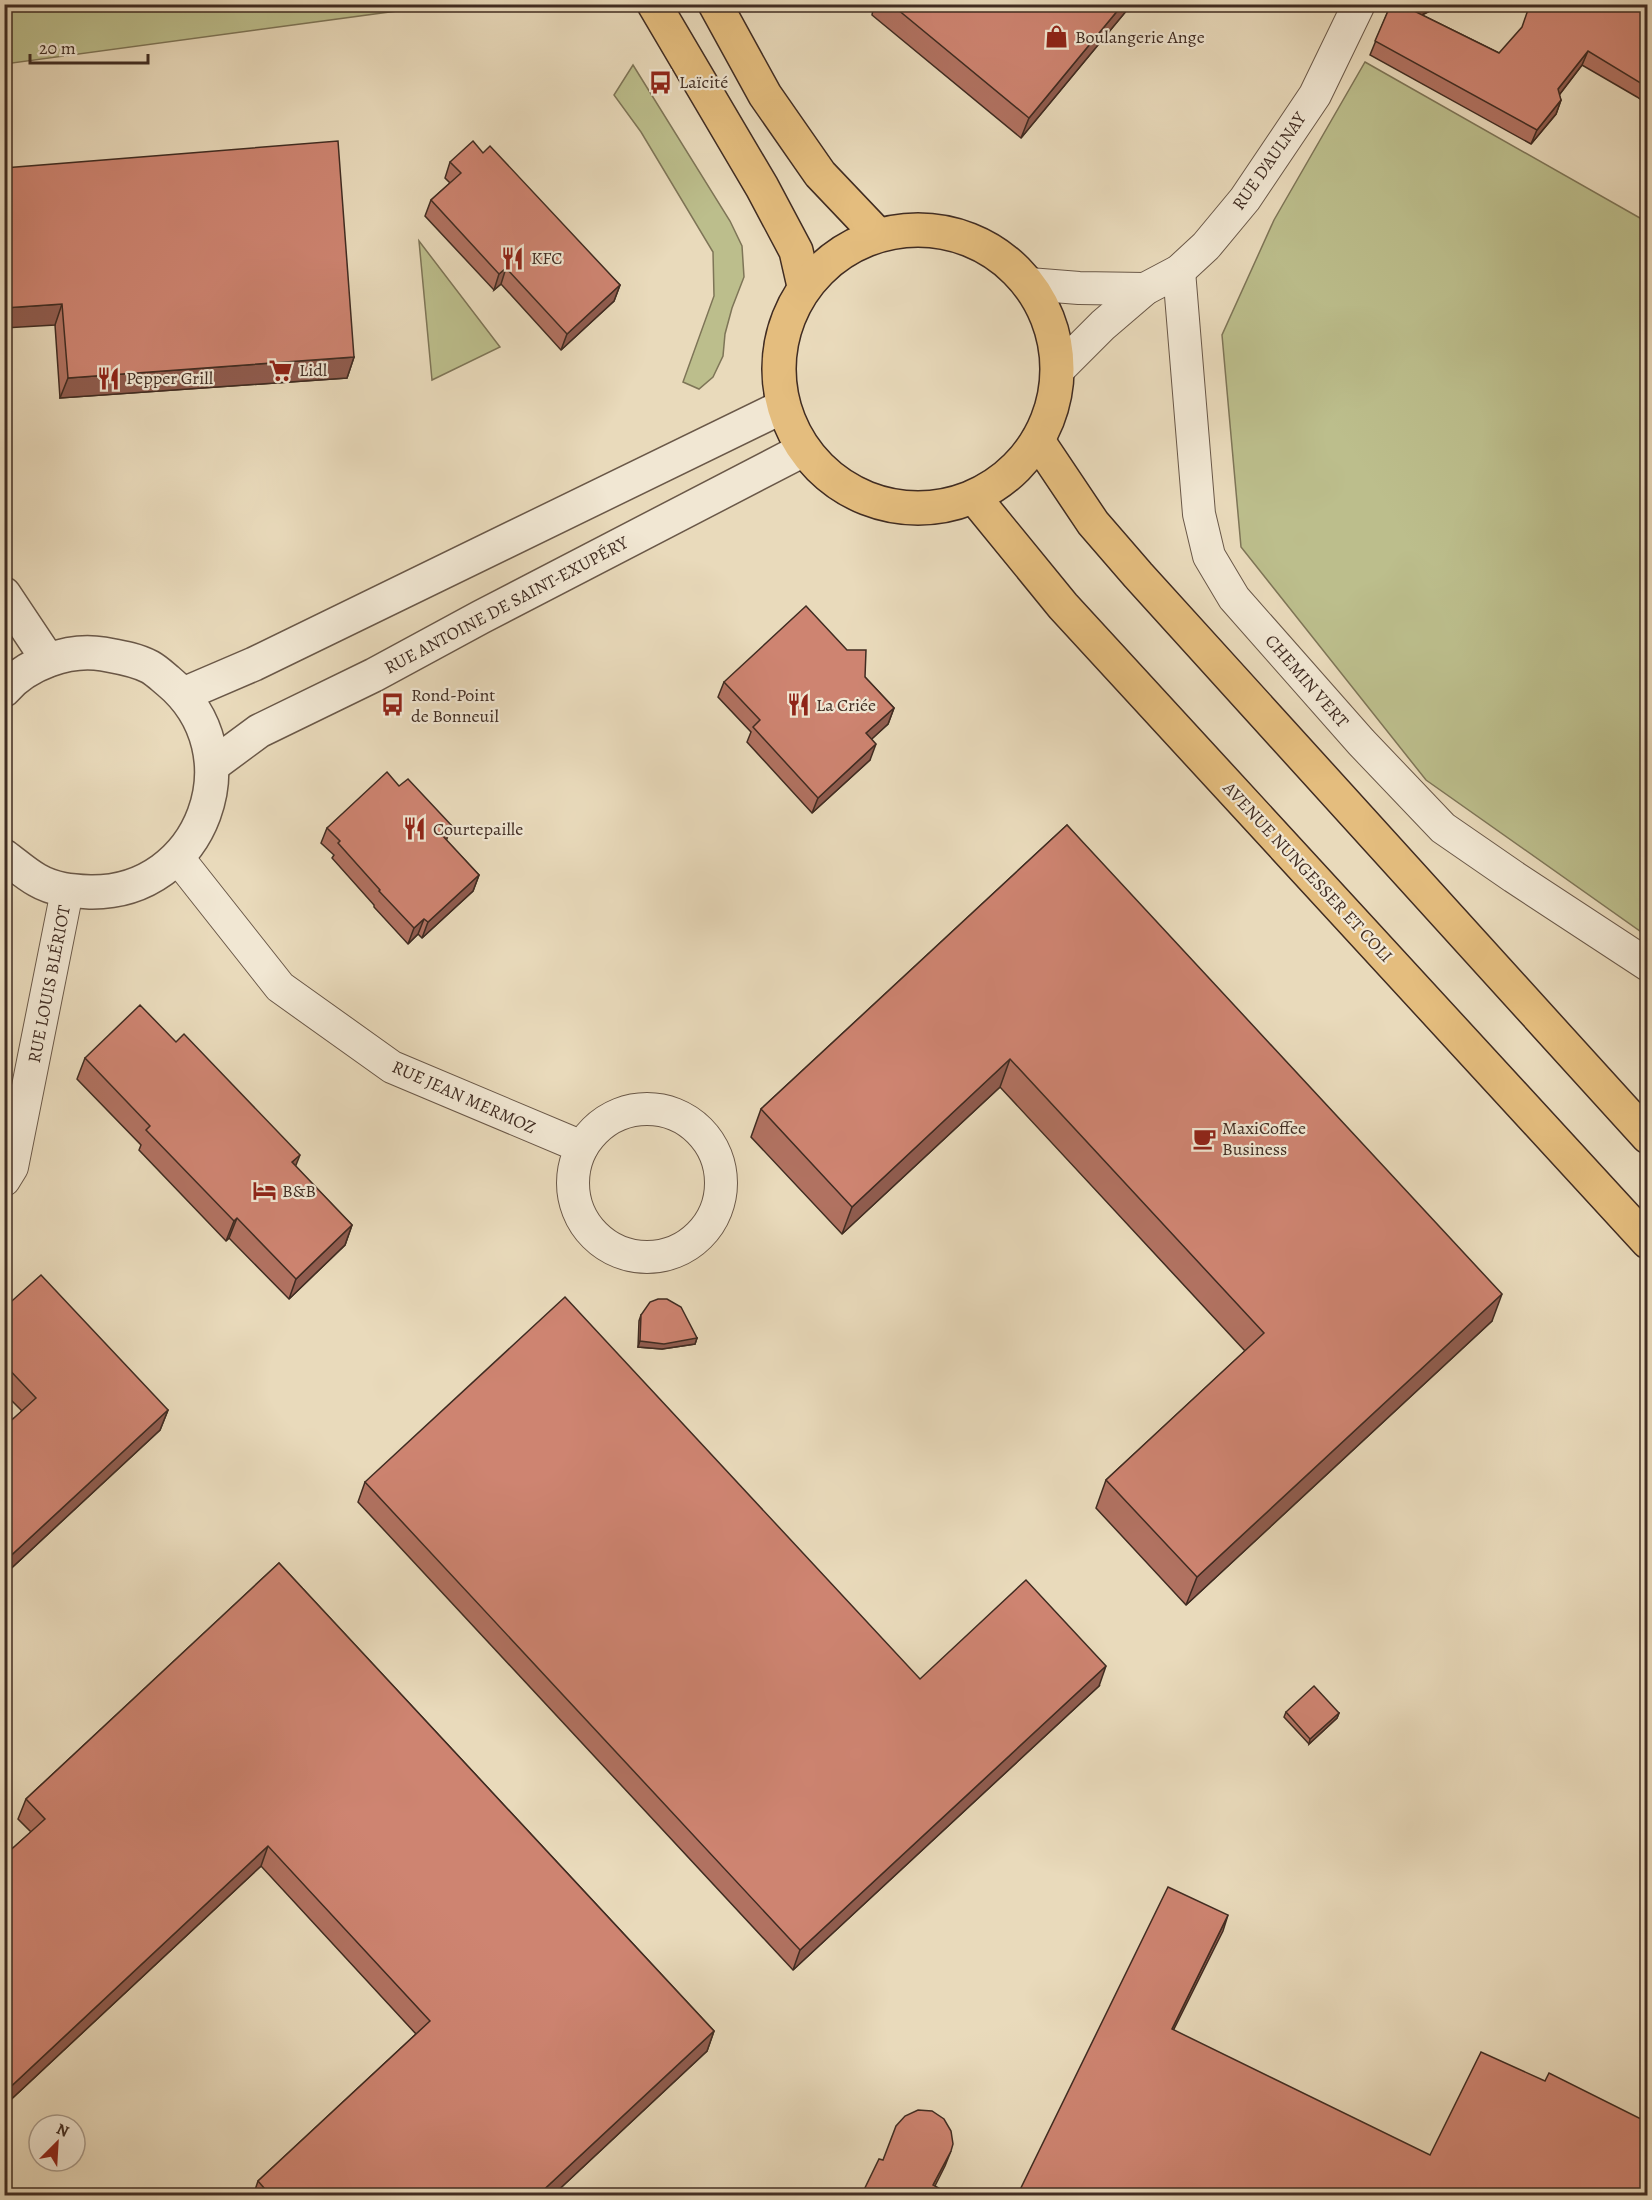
<svg xmlns="http://www.w3.org/2000/svg" width="1652" height="2200" font-family="Alegreya,serif">
	<rect width="100%" height="100%" fill="#e9dabb"/>
	<filter id="stains"><feTurbulence type="fractalNoise" baseFrequency=".00333" numOctaves="4"/><feColorMatrix values="0 0 0 0 .2 0 0 0 0 .09 0 0 0 0 .02 0 0 0 .5 -.17"/></filter>
	<radialGradient id="worn" r=".72"><stop offset=".6" stop-color="#630" stop-opacity="0"/><stop offset="1" stop-color="#630" stop-opacity=".3"/></radialGradient>
	<g fill="#bcbe8c" stroke="#7e7557" stroke-width="1.5">
		<path d="M 5,4 L 441,4 L 441,5 L 5,64 Z"/>
		<path d="M 1365,62 L 1647,222 L 1647,936 L 1426,780 L 1241,547 L 1222,335 L 1274,220 Z"/>
		<path d="M 633,65 L 730,221 L 742,246 L 744,277 L 732,308 L 725,334 L 723,356 L 713,377 L 699,389 L 683,382 L 714,296 L 713,252 L 641,132 L 614,95 Z"/>
		<path d="M 419,241 L 500,347 L 432,380 Z"/>
	</g>
	<g fill="none" stroke-linecap="round" stroke-linejoin="round">
		<defs>
			<g id="minor">
				<path d="M 1179,271 L 1199,514 L 1209,556 L 1234,598 L 1361,742 L 1443,828 L 1514,877 L 1648,965"/>
				<path d="M 1029,284 L 1079,288 L 1145,289"/>
				<path d="M 1058,370 L 1103,325 L 1145,289 L 1179,271 L 1206,246 L 1245,199 L 1315,95 L 1359,4"/>
				<path d="M 178,858 L 280,987 L 392,1067 L 582,1147"/>
				<circle cx="647" cy="1183" r="74"/>
				<path d="M 4,1180 L 12,1167 L 67,891"/>
			</g>
			<g id="tertiary">
				<path d="M 4,594 L 48,660"/>
				<path d="M 4,690 C 26,664 69,648 103,654 C 119,657 135,659 150,667 C 157,671 163,677 168,681 C 255,753 203,894 90,892 C 72,891 54,890 37,880 C 26,874 15,864 4,856"/>
				<path d="M 184,694 L 254,664 L 782,407"/>
				<path d="M 213,765 L 259,731 L 374,675 L 481,617 L 803,450"/>
			</g>
			<g id="primary">
				<path d="M 654,4 L 762,187 L 796,251 L 804,286"/>
				<path d="M 715,4 L 765,95 L 820,174 L 878,235"/>
				<circle cx="918" cy="369" r="139"/>
				<path d="M 1038,441 L 1093,523 L 1138,575 L 1648,1137"/>
				<path d="M 974,497 L 1063,606 L 1648,1242"/>
			</g>
		</defs>
		<use href="#minor" stroke="#6a5848" stroke-width="34"/>
		<use href="#tertiary" stroke="#6a5848" stroke-width="36"/>
		<use href="#primary" stroke="#402c22" stroke-width="36"/>
		<use href="#minor" stroke="#f1e7d3" stroke-width="32"/>
		<use href="#tertiary" stroke="#f1e7d3" stroke-width="33"/>
		<use href="#primary" stroke="#e4bd7e" stroke-width="33"/>
	</g>
	<g fill="#b17261" stroke="#402c22" stroke-width="1.5">
		<path d="M 874,4 L 1132,4 L 1021,138 L 872,15 Z"/>
		<path d="M 1391,4 L 1444,4 L 1422,15 L 1499,53 L 1647,4 L 1647,104 L 1637,97 L 1582,65 L 1559,95 L 1561,100 L 1556,114 L 1531,144 L 1370,55 Z"/>
		<path d="M 483,153 L 620,285 L 614,301 L 561,350 L 501,284 L 494,290 L 425,216 L 431,200 L 450,183 L 445,178 L 450,162 Z"/>
		<path d="M 4,168 L 354,357 L 347,378 L 60,398 L 55,325 Z"/>
		<path d="M 865,677 L 894,708 L 888,724 L 871,739 L 870,760 L 812,813 L 747,742 L 751,732 L 718,697 L 724,682 Z"/>
		<path d="M 399,786 L 452,826 L 446,840 L 479,875 L 473,891 L 422,938 L 418,934 L 408,944 L 374,907 L 374,905 L 332,858 L 334,855 L 321,843 L 327,828 Z"/>
		<path d="M 1067,825 L 1492,1321 L 1186,1605 L 1096,1508 L 1106,1480 L 1245,1351 L 1000,1087 L 842,1234 L 751,1137 L 761,1109 Z"/>
		<path d="M 85,1058 L 295,1166 L 352,1225 L 345,1245 L 289,1299 L 229,1238 L 226,1241 L 139,1150 L 141,1145 L 77,1079 Z"/>
		<path d="M 4,1308 L 168,1410 L 160,1430 L 4,1575 L 4,1427 L 22,1411 L 4,1393 Z"/>
		<path d="M 641,1315 L 697,1338 L 695,1344 L 662,1349 L 638,1347 L 639,1321 Z"/>
		<path d="M 365,1482 L 920,1679 L 1099,1686 L 793,1970 L 358,1502 Z"/>
		<path d="M 279,1563 L 714,2031 L 707,2051 L 552,2196 L 253,2196 L 258,2181 L 416,2034 L 261,1866 L 4,2106 L 4,1856 L 31,1832 L 18,1819 L 26,1799 Z"/>
		<path d="M 1286,1712 L 1339,1713 L 1337,1718 L 1309,1744 L 1284,1717 Z"/>
	</g>
	<g fill="#905c4f" stroke="#402c22" stroke-width="1.5">
		<path d="M 1123,4 L 1132,4 L 1021,138 L 1029,118 Z"/>
		<path d="M 1419,4 L 1444,4 L 1405,23 L 1410,9 Z"/>
		<path d="M 1588,51 L 1582,65 L 1553,103 L 1558,89 Z"/>
		<path d="M 1561,100 L 1556,114 L 1531,144 L 1537,130 Z"/>
		<path d="M 506,268 L 501,284 L 494,290 L 499,274 Z"/>
		<path d="M 620,285 L 614,301 L 561,350 L 567,334 Z"/>
		<path d="M 62,304 L 55,325 L 4,328 L 4,308 Z"/>
		<path d="M 354,357 L 347,378 L 60,398 L 68,378 Z"/>
		<path d="M 894,708 L 888,724 L 861,749 L 866,733 Z"/>
		<path d="M 876,744 L 870,760 L 812,813 L 818,798 Z"/>
		<path d="M 452,826 L 446,841 L 442,835 Z"/>
		<path d="M 479,875 L 473,891 L 422,938 L 428,922 Z"/>
		<path d="M 424,919 L 418,934 L 408,944 L 414,928 Z"/>
		<path d="M 1010,1059 L 1000,1087 L 842,1234 L 852,1207 Z"/>
		<path d="M 300,1155 L 292,1175 L 292,1162 Z"/>
		<path d="M 237,1218 L 229,1238 L 226,1241 L 234,1221 Z"/>
		<path d="M 352,1225 L 345,1245 L 289,1299 L 296,1279 Z"/>
		<path d="M 1502,1294 L 1492,1321 L 1186,1605 L 1197,1577 Z"/>
		<path d="M 697,1338 L 695,1344 L 662,1349 L 638,1347 L 640,1341 Z"/>
		<path d="M 168,1410 L 160,1430 L 4,1575 L 4,1562 Z"/>
		<path d="M 1106,1666 L 1099,1686 L 793,1970 L 800,1950 Z"/>
		<path d="M 1339,1713 L 1337,1718 L 1309,1744 L 1310,1739 Z"/>
		<path d="M 268,1846 L 261,1866 L 4,2106 L 4,2093 Z"/>
		<path d="M 1228,1915 L 1223,1931 L 1166,2045 L 1172,2029 Z"/>
		<path d="M 714,2031 L 707,2051 L 552,2196 L 537,2196 Z"/>
		<path d="M 951,2151 L 945,2166 L 930,2196 L 933,2185 Z"/>
	</g>
	<g fill="#ce8471" stroke="#402c22" stroke-width="1.5">
		<path d="M 891,4 L 1123,4 L 1029,118 Z"/>
		<path d="M 1391,4 L 1419,4 L 1410,9 L 1499,53 L 1522,27 L 1530,4 L 1647,4 L 1647,87 L 1588,51 L 1558,89 L 1561,100 L 1537,130 L 1375,41 Z"/>
		<path d="M 338,141 L 354,357 L 68,378 L 62,304 L 4,308 L 4,168 Z"/>
		<path d="M 473,141 L 483,153 L 490,146 L 620,285 L 567,334 L 506,268 L 499,274 L 431,200 L 461,173 L 450,162 Z"/>
		<path d="M 806,606 L 847,650 L 866,650 L 865,677 L 894,708 L 866,733 L 876,744 L 818,798 L 753,727 L 760,720 L 724,682 Z"/>
		<path d="M 387,772 L 399,786 L 408,779 L 452,826 L 442,835 L 479,875 L 428,922 L 424,919 L 414,928 L 379,891 L 380,890 L 338,843 L 340,841 L 327,828 Z"/>
		<path d="M 1067,825 L 1502,1294 L 1197,1577 L 1106,1480 L 1264,1333 L 1010,1059 L 852,1207 L 761,1109 Z"/>
		<path d="M 140,1005 L 176,1042 L 184,1034 L 300,1155 L 292,1162 L 352,1225 L 296,1279 L 237,1218 L 234,1221 L 146,1130 L 150,1126 L 85,1058 Z"/>
		<path d="M 41,1275 L 168,1410 L 4,1562 L 4,1427 L 36,1398 L 4,1364 L 4,1308 Z"/>
		<path d="M 565,1297 L 920,1679 L 1026,1580 L 1106,1666 L 800,1950 L 365,1482 Z"/>
		<path d="M 658,1299 L 667,1299 L 681,1307 L 697,1338 L 664,1344 L 640,1341 L 641,1315 L 650,1302 Z"/>
		<path d="M 279,1563 L 714,2031 L 537,2196 L 271,2196 L 258,2181 L 430,2021 L 268,1846 L 4,2093 L 4,1856 L 45,1819 L 26,1799 Z"/>
		<path d="M 1314,1686 L 1339,1713 L 1310,1739 L 1286,1712 Z"/>
		<path d="M 1168,1887 L 1228,1915 L 1172,2029 L 1430,2155 L 1481,2052 L 1545,2081 L 1549,2073 L 1647,2122 L 1647,2196 L 1017,2196 Z"/>
		<path d="M 918,2110 L 932,2111 L 944,2119 L 951,2131 L 953,2144 L 951,2151 L 933,2185 L 953,2196 L 861,2196 L 879,2159 L 883,2160 L 896,2126 L 905,2116 Z"/>
	</g>
	<defs>
		<symbol id="shop-bare" viewBox="-9 -9 18 18"><path d="M-5-2.5h2.3a2.7 3.5 0 0 1 5.4 0H5L5.5 6h-11ZM-1.5-2.5h3a1.5 2.3 0 0 0-3 0Z" fill="#8f2418" stroke="#f1e7d3" stroke-width="2.5" paint-order="stroke"/></symbol>
		<symbol id="bus-bare" viewBox="-9 -9 18 18"><path d="M-5-6H5V4H4V6H2V4H-2V6H-4V4H-5ZM-3.5-4V0h7V-4ZM-3.5 1.2v1.5H-2V1.2ZM2 1.2v1.5H3.5V1.2Z" fill="#8f2418" stroke="#f1e7d3" stroke-width="2.5" paint-order="stroke"/></symbol>
		<symbol id="restaurant-bare" viewBox="-9 -9 18 18"><path d="M-5-6h1v4h1v-4h1v4h1v-4h1v5L-1.5 .5V6h-2V.5L-5-1ZM5-6V6H3V1.5H1.5Q1.5-4 5-6Z" fill="#8f2418" stroke="#f1e7d3" stroke-width="2.5" paint-order="stroke"/></symbol>
		<symbol id="supermarket-bare" viewBox="-9 -9 18 18"><path d="M-6-5.5h2.5l.6 2H6L4.5 2H-2.5L-4.4-4H-6ZM-1.5 3.2a1.3 1.3 0 1 0 .1 0ZM3 3.2a1.3 1.3 0 1 0 .1 0Z" fill="#8f2418" stroke="#f1e7d3" stroke-width="2.5" paint-order="stroke"/></symbol>
		<symbol id="cafe-bare" viewBox="-9 -9 18 18"><path d="M-5.5-4.5H6V0H3Q3 3.5 0 3.5H-2.5Q-5.5 3.5-5.5 0ZM3-3.2v2h1.7v-2ZM-6 4.5H4V6H-6Z" fill="#8f2418" stroke="#f1e7d3" stroke-width="2.5" paint-order="stroke"/></symbol>
		<symbol id="hotel-bare" viewBox="-9 -9 18 18"><path d="M-6-4.5h1.5V1H6V5H4.5V3h-9V5H-6ZM-4 0a1.8 1.8 0 1 1 3.6 0ZM.5 0V-2.5h3Q6-2.5 6 0Z" fill="#8f2418" stroke="#f1e7d3" stroke-width="2.5" paint-order="stroke"/></symbol>
	</defs>
	<g fill-rule="evenodd">
		<use href="#shop-bare" x="1040" y="20" width="33" height="33"/>
		<use href="#bus-bare" x="644" y="66" width="33" height="33"/>
		<use href="#restaurant-bare" x="496" y="242" width="33" height="33"/>
		<use href="#supermarket-bare" x="264" y="354" width="33" height="33"/>
		<use href="#restaurant-bare" x="92" y="362" width="33" height="33"/>
		<use href="#bus-bare" x="376" y="688" width="33" height="33"/>
		<use href="#restaurant-bare" x="782" y="688" width="33" height="33"/>
		<use href="#restaurant-bare" x="398" y="812" width="33" height="33"/>
		<use href="#cafe-bare" x="1188" y="1122" width="33" height="33"/>
		<use href="#hotel-bare" x="248" y="1174" width="33" height="33"/>
	</g>
	<g text-anchor="middle" dominant-baseline="central" stroke-width="4.5" stroke-linejoin="round" paint-order="stroke">
		<g font-size="18" fill="#402c22" stroke="#f1e7d3" text-anchor="start">
			<text x="1075" y="37">Boulangerie Ange</text>
			<text x="679" y="82">Laïcité</text>
			<text x="531" y="258">KFC</text>
			<text x="299" y="370">Lidl</text>
			<text x="126" y="378">Pepper Grill</text>
			<text x="411" y="695">Rond-Point<tspan x="411" dy="21">de Bonneuil</tspan></text>
			<text x="816" y="705">La Criée</text>
			<text x="433" y="829">Courtepaille</text>
			<text x="1222" y="1128">MaxiCoffee<tspan x="1222" dy="21">Business</tspan></text>
			<text x="282" y="1191">B&amp;B</text>
		</g>
		<g font-size="18" fill="#402c22" stroke="#f1e7d3">
			<text transform="translate(1269 161) rotate(-55)">RUE D'AULNAY</text>
			<text transform="translate(506 605) rotate(-28)">RUE ANTOINE DE SAINT-EXUPÉRY</text>
			<text transform="translate(1307 681) rotate(49)">CHEMIN VERT</text>
			<text transform="translate(1308 872) rotate(47)">AVENUE NUNGESSER ET COLI</text>
			<text transform="translate(49 984) rotate(-79)">RUE LOUIS BLÉRIOT</text>
			<text transform="translate(464 1097) rotate(24)">RUE JEAN MERMOZ</text>
		</g>
	</g>
	<rect width="1652" height="2200" fill="none" stroke="#e9dabb" stroke-width="24"/>
	<rect x="6" y="6" width="1640" height="2188" fill="none" stroke="#402c22" stroke-width="3"/>
	<rect x="12" y="12" width="1628" height="2176" fill="none" stroke="#402c22" stroke-width="1.5"/>
	<g transform="translate(57 2143) rotate(24)"><circle r="28" fill="#f1e7d3" stroke="#aa9c8c" stroke-width="1.5"/>
	<path d="M0-4.5L10 22L0 15L-10 22Z" fill="#8f2418"/>
	<text y="-9" font-size="16" font-weight="bold" text-anchor="middle" fill="#402c22">N</text>
	</g>
	<path d="M30 54v9h118v-9" fill="none" stroke="#402c22" stroke-width="3"/>
	<text x="39" y="54" font-size="18" fill="#402c22" stroke="#f1e7d3" stroke-width="4.5" paint-order="stroke">20 m</text>
	<rect width="100%" height="100%" filter="url(#stains)"/>
	<rect width="100%" height="100%" fill="url(#worn)"/>
</svg>
